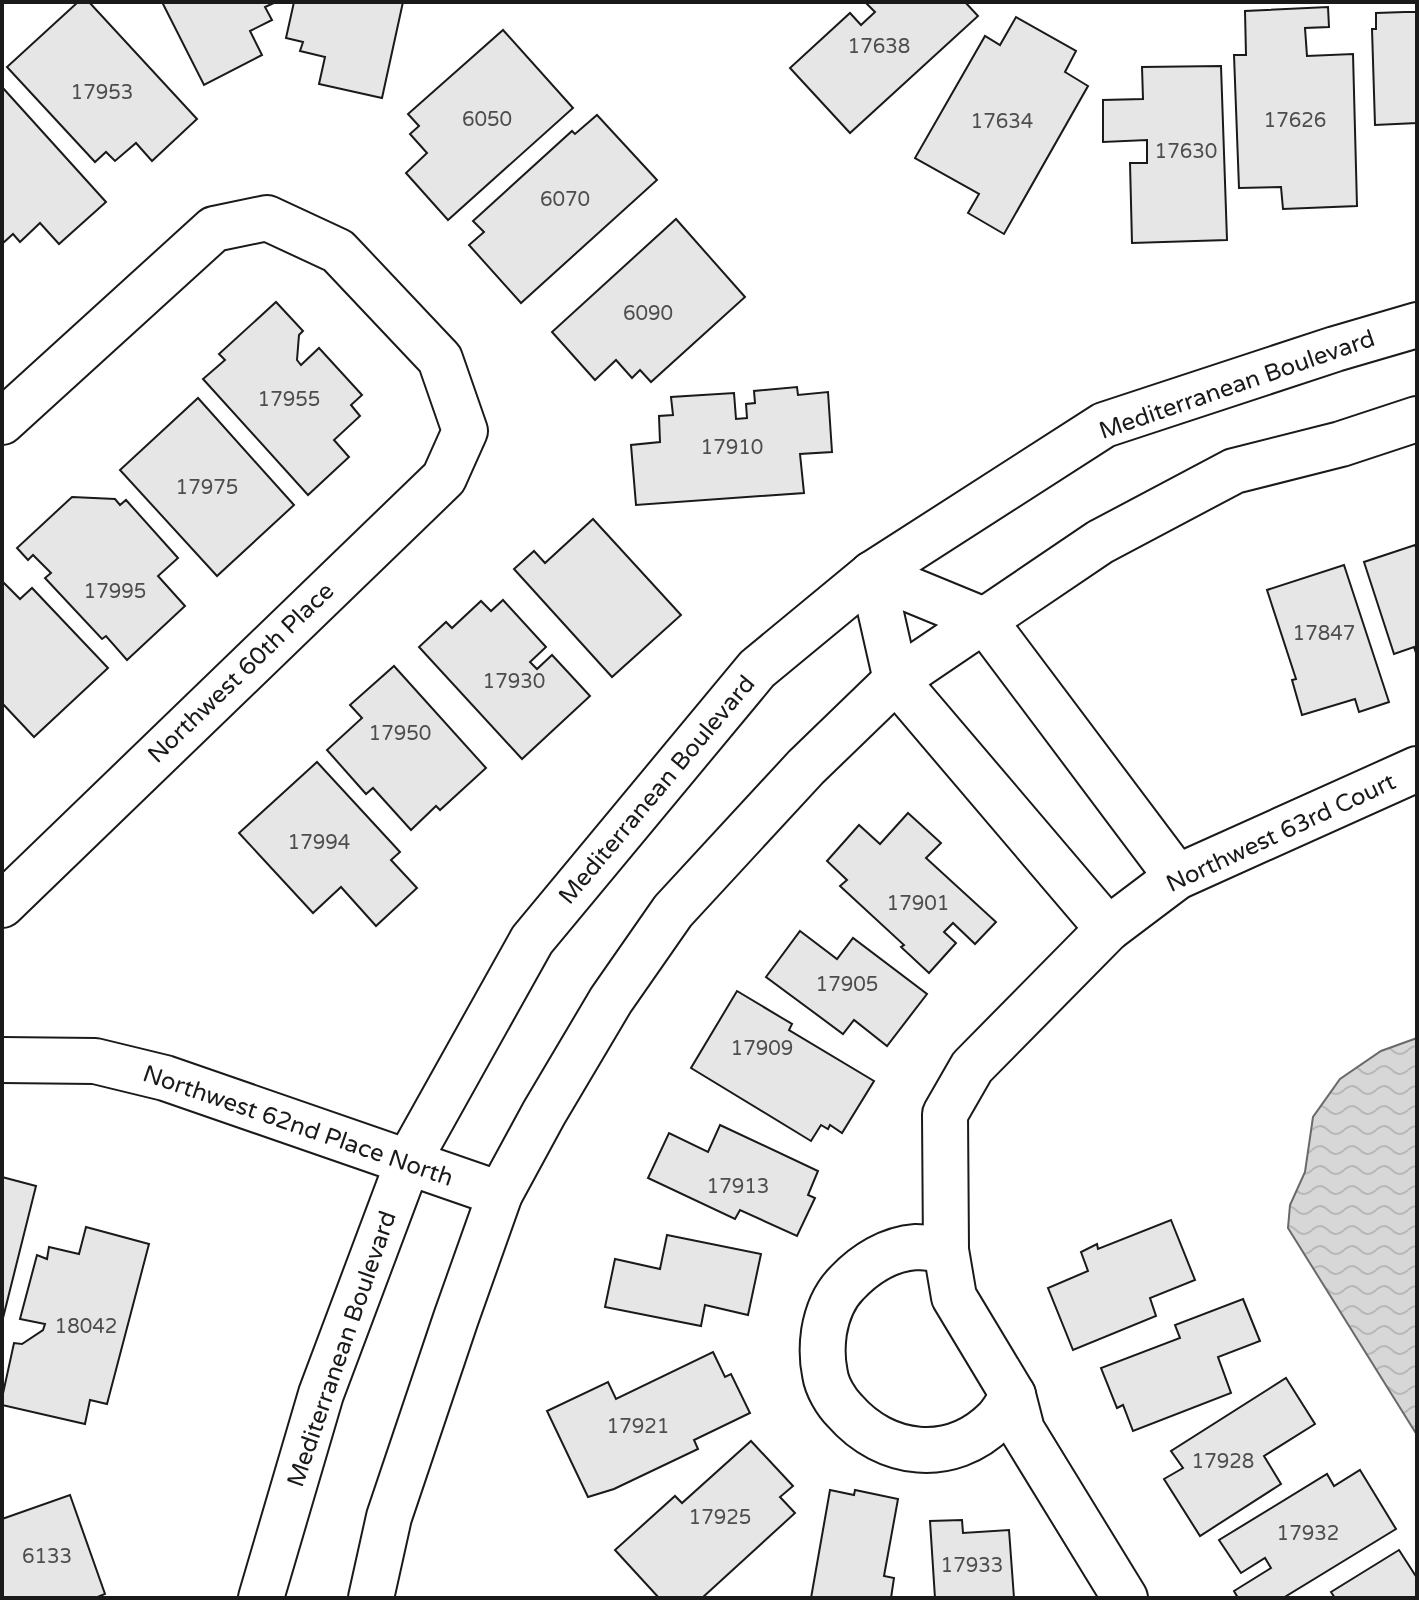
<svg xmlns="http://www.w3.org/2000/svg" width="1419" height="1600" font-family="'Varela Round',sans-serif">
	<defs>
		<pattern id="water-waves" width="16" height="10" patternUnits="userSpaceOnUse" patternTransform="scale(2)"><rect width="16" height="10" fill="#d7d7d7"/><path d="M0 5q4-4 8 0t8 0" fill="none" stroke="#b8b8b8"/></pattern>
	</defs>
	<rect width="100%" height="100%" fill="#fff"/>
	<path fill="url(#water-waves)" stroke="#6a6a6a" stroke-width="2" d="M 1417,1038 L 1417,1435 L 1288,1228 L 1290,1205 L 1305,1172 L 1313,1117 L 1340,1079 L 1381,1051 Z"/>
	<g fill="#e6e6e6" stroke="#1a1a1a" stroke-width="2">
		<path d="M 78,2 L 89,2 L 197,119 L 152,161 L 136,143 L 115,161 L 106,152 L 95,162 L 7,67 Z"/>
		<path d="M 162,2 L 276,2 L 265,7 L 272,20 L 250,31 L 262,55 L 204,85 Z"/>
		<path d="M 294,2 L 403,2 L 382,98 L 319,84 L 325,57 L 300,51 L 303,42 L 286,38 Z"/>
		<path d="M 865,2 L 965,2 L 978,16 L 850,133 L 790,68 L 850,13 L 861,25 L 875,12 Z"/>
		<path d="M 1328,7 L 1329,27 L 1305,28 L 1307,56 L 1353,54 L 1357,206 L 1283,209 L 1281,187 L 1239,188 L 1234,55 L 1246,55 L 1245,11 Z"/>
		<path d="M 1405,12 L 1417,12 L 1417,123 L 1375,125 L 1372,29 L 1376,29 L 1376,13 Z"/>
		<path d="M 1016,17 L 1076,51 L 1065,72 L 1088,86 L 1004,234 L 968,213 L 979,194 L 915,158 L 985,36 L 1000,45 Z"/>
		<path d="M 503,30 L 573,108 L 448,220 L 406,173 L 427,153 L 410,134 L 419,126 L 408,114 Z"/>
		<path d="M 1221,66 L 1227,240 L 1132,243 L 1130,163 L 1147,163 L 1147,140 L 1103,142 L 1103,100 L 1143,99 L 1142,67 Z"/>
		<path d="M 2,87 L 106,202 L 59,244 L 40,223 L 20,242 L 13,234 L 2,244 Z"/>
		<path d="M 597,115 L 657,180 L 521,303 L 469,245 L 484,232 L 473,221 L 572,131 L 575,134 Z"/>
		<path d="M 676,219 L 745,297 L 651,382 L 640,370 L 632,378 L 616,360 L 595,380 L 552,332 Z"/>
		<path d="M 276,302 L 303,331 L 299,335 L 297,360 L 301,365 L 319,348 L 362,395 L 351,405 L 360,416 L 334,440 L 349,457 L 308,495 L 203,379 L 225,360 L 219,354 Z"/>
		<path d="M 797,387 L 798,395 L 828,392 L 832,452 L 800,454 L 804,493 L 636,505 L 631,445 L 660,442 L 659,416 L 673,415 L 671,397 L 734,393 L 736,419 L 747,418 L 746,404 L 755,403 L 754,391 Z"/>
		<path d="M 198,398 L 294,505 L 217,576 L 120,470 Z"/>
		<path d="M 72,497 L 115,499 L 120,505 L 126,500 L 178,558 L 158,576 L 185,606 L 127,660 L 106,636 L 102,639 L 45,578 L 51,573 L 33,555 L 28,560 L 17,548 Z"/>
		<path d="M 593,519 L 681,615 L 612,677 L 514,569 L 534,551 L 545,563 Z"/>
		<path d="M 1415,545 L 1417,550 L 1417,656 L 1414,647 L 1394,654 L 1364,562 Z"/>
		<path d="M 1344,565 L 1389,702 L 1359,712 L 1355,699 L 1302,715 L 1292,680 L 1296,679 L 1267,590 Z"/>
		<path d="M 2,581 L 20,599 L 32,588 L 108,668 L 34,737 L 2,703 Z"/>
		<path d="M 503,600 L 546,647 L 530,662 L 537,669 L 552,655 L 590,696 L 522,759 L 419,647 L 446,622 L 452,628 L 481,601 L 491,611 Z"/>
		<path d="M 394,666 L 486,768 L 440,810 L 436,806 L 411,830 L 373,788 L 366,794 L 327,750 L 362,718 L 350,705 Z"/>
		<path d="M 317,762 L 400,852 L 391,860 L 417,888 L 376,926 L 341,887 L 313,913 L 239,833 Z"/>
		<path d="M 908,813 L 941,843 L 926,858 L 996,922 L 975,944 L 953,923 L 944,932 L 956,943 L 929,973 L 901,947 L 904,945 L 840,886 L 847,880 L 827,861 L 859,825 L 880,844 Z"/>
		<path d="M 800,931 L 837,959 L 853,938 L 927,994 L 887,1046 L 854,1020 L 843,1034 L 766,977 Z"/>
		<path d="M 737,991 L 792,1024 L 789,1030 L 874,1081 L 842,1133 L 830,1125 L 828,1129 L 821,1125 L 811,1141 L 691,1068 Z"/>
		<path d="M 720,1125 L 818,1171 L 808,1195 L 815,1198 L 797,1236 L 740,1210 L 735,1219 L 648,1178 L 669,1133 L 708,1152 Z"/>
		<path d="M 2,1177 L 36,1186 L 2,1322 Z"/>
		<path d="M 1171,1220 L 1195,1280 L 1150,1298 L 1156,1316 L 1073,1350 L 1048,1288 L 1088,1271 L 1081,1252 L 1097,1244 L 1098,1249 Z"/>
		<path d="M 86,1227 L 149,1244 L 107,1404 L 90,1400 L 85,1424 L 2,1405 L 2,1398 L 14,1343 L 22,1344 L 43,1330 L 45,1324 L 20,1319 L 37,1255 L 47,1259 L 49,1247 L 79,1254 Z"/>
		<path d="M 667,1235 L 761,1254 L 748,1315 L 705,1305 L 701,1326 L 605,1307 L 615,1259 L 660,1269 Z"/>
		<path d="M 1243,1299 L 1260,1341 L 1218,1357 L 1231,1393 L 1133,1431 L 1123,1405 L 1117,1408 L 1101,1368 L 1180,1338 L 1175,1325 Z"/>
		<path d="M 713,1352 L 725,1377 L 731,1374 L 750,1413 L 694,1440 L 698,1449 L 614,1489 L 588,1497 L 547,1411 L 608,1382 L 616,1399 Z"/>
		<path d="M 1286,1378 L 1315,1424 L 1264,1456 L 1281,1484 L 1200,1536 L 1164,1479 L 1183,1468 L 1171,1451 Z"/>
		<path d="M 751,1441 L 793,1486 L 780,1497 L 795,1513 L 702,1598 L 659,1598 L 615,1550 L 675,1496 L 682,1503 Z"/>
		<path d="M 1360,1470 L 1396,1529 L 1283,1598 L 1238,1598 L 1234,1591 L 1271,1568 L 1265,1558 L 1241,1573 L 1219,1540 L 1327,1474 L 1334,1486 Z"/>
		<path d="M 830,1490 L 854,1495 L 855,1490 L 898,1499 L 884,1576 L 894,1578 L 891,1598 L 811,1598 Z"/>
		<path d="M 70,1495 L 105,1594 L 95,1598 L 2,1598 L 2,1519 Z"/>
		<path d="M 962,1520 L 963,1533 L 1009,1530 L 1014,1598 L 935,1598 L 930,1521 Z"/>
		<path d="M 1399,1550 L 1417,1578 L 1417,1598 L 1335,1598 L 1331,1592 Z"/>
	</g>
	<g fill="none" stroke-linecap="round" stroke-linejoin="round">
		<defs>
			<g id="minor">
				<path d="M 2,422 L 214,229 L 267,218 L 338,251 L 440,359 L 465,431 L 444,478 L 2,905"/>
				<path d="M 872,574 L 984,620 L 1177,877"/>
				<path d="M 872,574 L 896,680 L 1108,929"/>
				<path d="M 2,1060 L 95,1061 L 165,1078 L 500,1194"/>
				<path d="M 946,1250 C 937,1249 926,1247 916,1247 C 889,1249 865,1264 847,1283 C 834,1296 827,1314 824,1332 C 822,1346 822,1360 825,1374 C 827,1387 836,1402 845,1411 C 885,1457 951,1465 996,1420 C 1003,1413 1008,1403 1013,1395"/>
				<path d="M 261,1598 L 321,1394 L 408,1162 L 532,940 L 757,669 L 872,574 L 1104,425 L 1335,349 L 1417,325"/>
				<path d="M 371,1598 L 389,1517 L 456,1318 L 500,1194 L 544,1113 L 611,1000 L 673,911 L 806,767 L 896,680 L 1100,542 L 1234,471 L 1341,444 L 1417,419"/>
				<path d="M 1125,1598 L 1022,1430 L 1013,1395 L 954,1297 L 946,1250 L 945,1114 L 972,1067 L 1108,929 L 1177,877 L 1417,769"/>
			</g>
		</defs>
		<use href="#minor" stroke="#1a1a1a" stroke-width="48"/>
		<use href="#minor" stroke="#fff" stroke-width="44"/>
	</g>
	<g text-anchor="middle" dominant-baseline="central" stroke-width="6" stroke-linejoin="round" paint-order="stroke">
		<g font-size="20" fill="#4d4d4d">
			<text x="879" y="47">17638</text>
			<text x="102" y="93">17953</text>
			<text x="487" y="120">6050</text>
			<text x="1295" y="121">17626</text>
			<text x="1002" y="122">17634</text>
			<text x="1186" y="152">17630</text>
			<text x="565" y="200">6070</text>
			<text x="648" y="314">6090</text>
			<text x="289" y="400">17955</text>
			<text x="732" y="448">17910</text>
			<text x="207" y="488">17975</text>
			<text x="115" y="592">17995</text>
			<text x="1324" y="634">17847</text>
			<text x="514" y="682">17930</text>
			<text x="400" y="734">17950</text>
			<text x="319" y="843">17994</text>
			<text x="918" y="904">17901</text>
			<text x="847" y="985">17905</text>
			<text x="762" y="1049">17909</text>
			<text x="738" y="1187">17913</text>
			<text x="86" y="1327">18042</text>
			<text x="638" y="1427">17921</text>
			<text x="1223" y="1462">17928</text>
			<text x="720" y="1518">17925</text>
			<text x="1308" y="1534">17932</text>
			<text x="47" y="1557">6133</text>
			<text x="972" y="1566">17933</text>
		</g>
		<g font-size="24" fill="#1a1a1a" stroke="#fff">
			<text transform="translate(1237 385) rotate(-19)">Mediterranean Boulevard</text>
			<text transform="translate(241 673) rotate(-44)">Northwest 60th Place</text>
			<text transform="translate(657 790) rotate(-50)">Mediterranean Boulevard</text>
			<text transform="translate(1281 833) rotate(-25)">Northwest 63rd Court</text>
			<text transform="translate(298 1126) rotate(19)">Northwest 62nd Place North</text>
			<text transform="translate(342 1349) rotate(-71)">Mediterranean Boulevard</text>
		</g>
	</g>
	<rect width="1419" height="1600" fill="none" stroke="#1a1a1a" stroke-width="8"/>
</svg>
